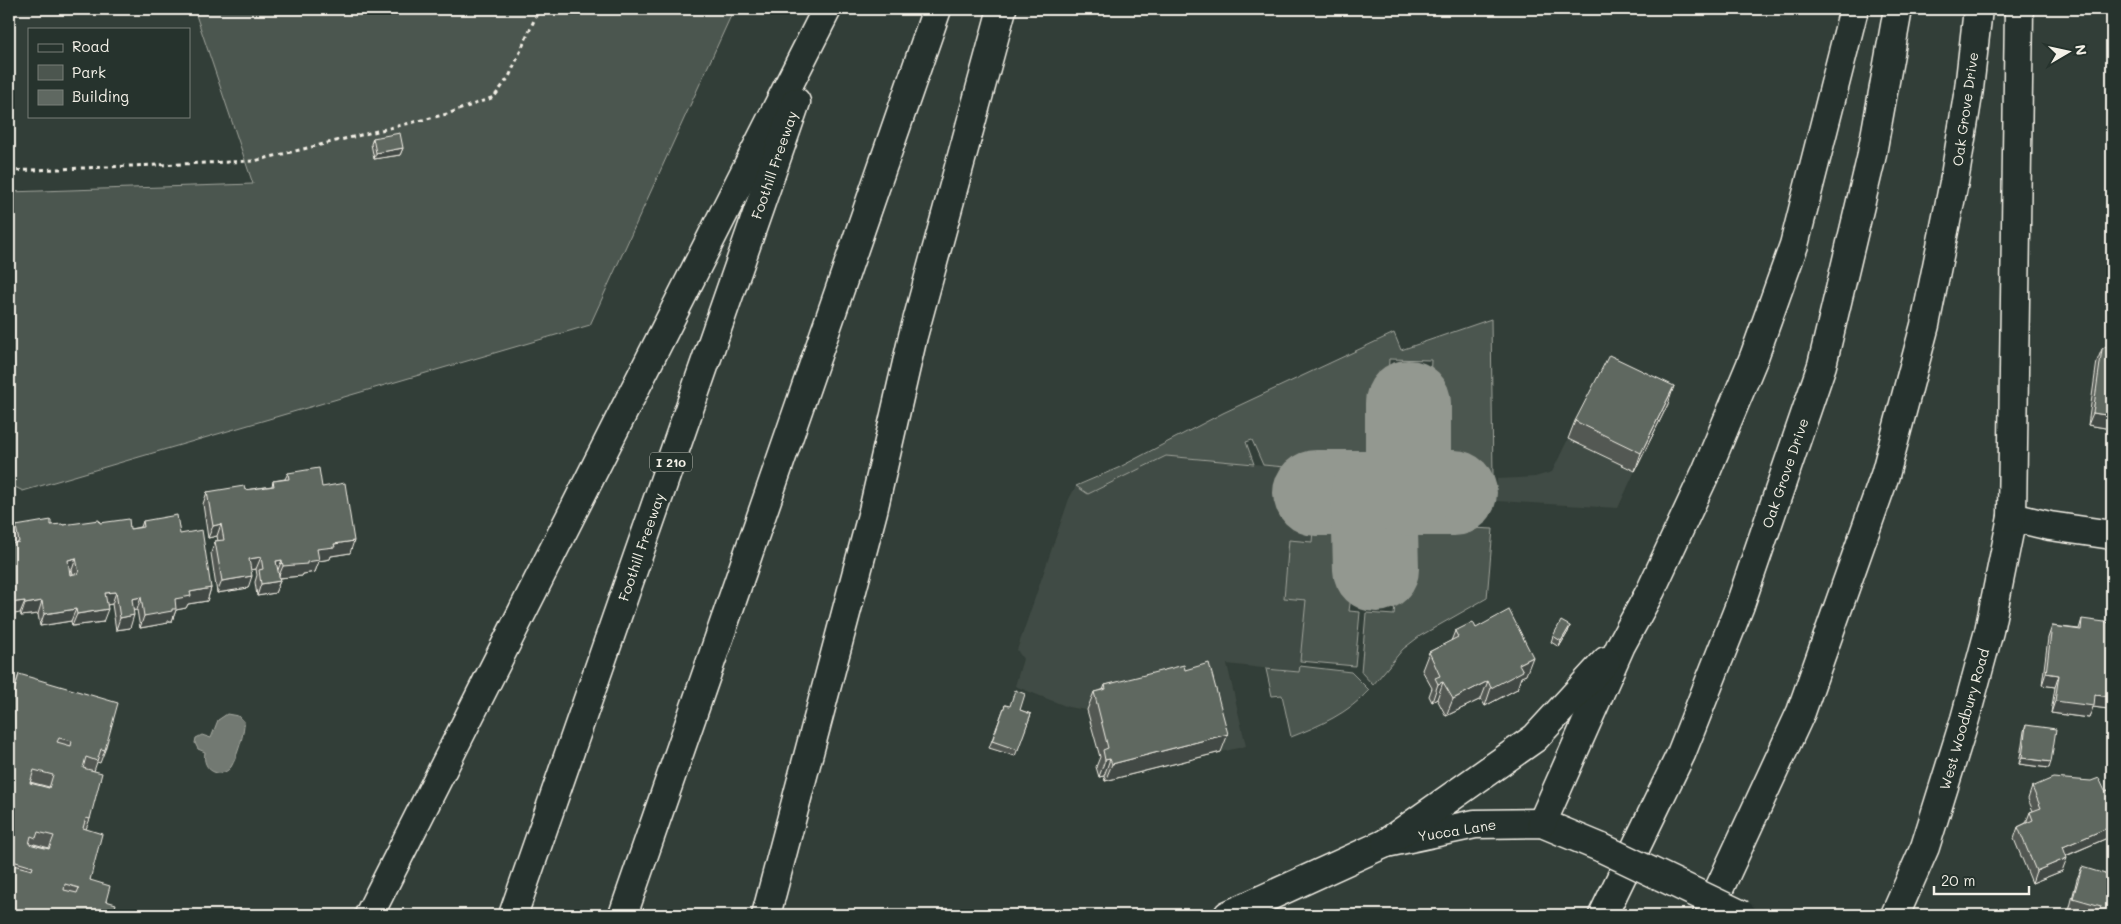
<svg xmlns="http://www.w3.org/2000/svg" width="2121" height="924" font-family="Mali,sans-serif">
	<rect width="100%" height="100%" fill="#323e38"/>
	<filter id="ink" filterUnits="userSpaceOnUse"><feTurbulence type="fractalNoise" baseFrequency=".02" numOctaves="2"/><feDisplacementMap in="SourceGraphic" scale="10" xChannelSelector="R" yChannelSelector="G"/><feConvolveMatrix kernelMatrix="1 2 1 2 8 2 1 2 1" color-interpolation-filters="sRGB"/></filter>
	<g filter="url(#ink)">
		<g fill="#404b44">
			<path d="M 1568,439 L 1635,471 L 1618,508 L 1496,501 L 1497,479 L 1535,477 L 1552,472 Z"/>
			<path d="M 1166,456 L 1318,470 L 1312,543 L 1289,541 L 1284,597 L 1306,600 L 1299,672 L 1227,664 L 1246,746 L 1221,752 L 1202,681 L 1087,710 L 1068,707 L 1015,686 L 1023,659 L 1017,650 L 1069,499 L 1076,486 L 1088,494 Z"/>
		</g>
		<g fill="#4c564f" stroke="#a0a49c">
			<path d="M 194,9 L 734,9 L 590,325 L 23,491 L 9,484 L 9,192 L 253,184 Z"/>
			<path d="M 1491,319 L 1493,477 L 1455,475 L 1455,480 L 1421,480 L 1415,473 L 1416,403 L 1429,404 L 1431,360 L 1389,359 L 1387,401 L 1401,403 L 1401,471 L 1394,480 L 1317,480 L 1318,470 L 1263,465 L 1252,440 L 1246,442 L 1254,464 L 1166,456 L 1088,494 L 1076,486 L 1118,468 L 1223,413 L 1394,333 L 1401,350 Z"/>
			<path d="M 1390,505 L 1453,505 L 1452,527 L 1493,529 L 1487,598 L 1420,636 L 1403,649 L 1373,685 L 1361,672 L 1366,613 L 1394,615 L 1398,572 L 1383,570 L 1383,515 Z"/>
			<path d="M 1362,506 L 1368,516 L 1368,569 L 1355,568 L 1349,611 L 1360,612 L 1355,666 L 1300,661 L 1306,600 L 1284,598 L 1289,540 L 1312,542 L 1315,507 Z"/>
			<path d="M 1300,666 L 1351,672 L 1369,690 C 1349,713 1319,726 1291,737 L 1282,695 L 1272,696 L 1266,669 L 1299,672 Z"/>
		</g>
		<path fill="#727972" stroke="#a6a9a1" d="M 227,714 L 238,716 L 244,721 C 245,732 237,757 231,767 C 221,780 201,771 205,752 L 198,749 L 195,743 L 196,738 L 202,735 L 211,738 L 218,720 Z"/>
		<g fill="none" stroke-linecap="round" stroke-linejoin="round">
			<g stroke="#939890" stroke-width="86">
				<path d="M 1316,493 L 1454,493"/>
				<path d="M 1374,493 L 1376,569"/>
				<path d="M 1408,493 L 1408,403"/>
			</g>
			<defs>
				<g id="minor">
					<path d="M 1228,915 L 1386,843 L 1475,824 L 1542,823 L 1602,848"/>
					<path d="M 1895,915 L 1925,847 L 1965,719 L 1989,631 L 2012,517 L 2050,526 L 2112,535"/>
				</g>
				<g id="major">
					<path d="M 2012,517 L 2019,9"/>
					<path d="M 1542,823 L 1621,645 L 1651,590 L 1706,472 L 1754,357 L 1794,245 L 1854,9"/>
					<path d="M 1386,843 L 1535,738 L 1606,661"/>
					<path d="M 1603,915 L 1681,754 L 1740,605 L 1822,365 L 1871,159 L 1898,9"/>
					<path d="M 1707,915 L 1801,712 L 1885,475 L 1925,325 L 1954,182 L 1969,89 L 1978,9"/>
				</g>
				<g id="highway">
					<path d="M 369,915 L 827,9"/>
					<path d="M 513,915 L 796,102"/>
					<path d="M 623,915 L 937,9"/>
					<path d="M 766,915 L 873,511 L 913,336 L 1002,9"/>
				</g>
			</defs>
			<use href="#minor" stroke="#f4f1e8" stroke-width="31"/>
			<use href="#major" stroke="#f4f1e8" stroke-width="31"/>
			<use href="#highway" stroke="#f4f1e8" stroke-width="31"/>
			<path stroke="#f4f1e8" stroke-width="3" stroke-dasharray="4 4" stroke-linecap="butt" d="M 9,171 L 254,161 L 447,114 L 494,97 L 509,77 L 539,9"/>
			<use href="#minor" stroke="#26332d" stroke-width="28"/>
			<use href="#major" stroke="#26332d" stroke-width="28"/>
			<use href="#highway" stroke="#26332d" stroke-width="28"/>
			<defs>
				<path id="minor-bridge" d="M 1602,848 L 1742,915"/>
			</defs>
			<use href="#minor-bridge" stroke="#f4f1e8" stroke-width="31" stroke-linecap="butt"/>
			<use href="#minor-bridge" stroke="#26332d" stroke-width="28"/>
		</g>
		<g fill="#525953" stroke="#f4f1e8" fill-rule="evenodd">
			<path d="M 373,138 L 403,148 L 400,155 L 374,159 L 371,144 Z"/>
			<path d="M 2112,345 L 2112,441 L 2109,440 L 2111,429 L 2088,425 L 2097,361 L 2102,349 Z"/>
			<path d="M 1668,404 L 1635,471 L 1568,439 L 1575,421 Z"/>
			<path d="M 288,473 L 322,487 L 350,553 L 331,556 L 330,559 L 319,561 L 315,572 L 303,574 L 302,576 L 279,578 L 280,581 L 275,593 L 257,596 L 255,582 L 257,575 L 256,569 L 251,570 L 248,588 L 217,593 L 211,553 L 215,541 L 218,541 L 217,536 L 208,538 L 203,504 L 207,492 L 245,490 L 272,486 L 273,481 L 285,479 Z"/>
			<path d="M 143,521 L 180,534 L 211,588 L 207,601 L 188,604 L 186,608 L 176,610 L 172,621 L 168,621 L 168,623 L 140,628 L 137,610 L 133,610 L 130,628 L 116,630 L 112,604 L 107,605 L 103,622 L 72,626 L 71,621 L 40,626 L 38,614 L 21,616 L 12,538 L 16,526 L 63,525 L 100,523 L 130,529 L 141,527 ZM 72,570 L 73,574 L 70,575 L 70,571 Z"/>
			<path d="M 2082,619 L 2108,709 L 2093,707 L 2089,718 L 2051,713 L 2055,687 L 2042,685 L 2048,638 L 2052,626 L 2079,629 Z"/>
			<path d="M 1570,626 L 1568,632 L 1559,647 L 1551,642 L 1553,636 Z"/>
			<path d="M 1476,628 L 1526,675 L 1521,677 L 1517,689 L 1485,706 L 1481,699 L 1446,716 L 1437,699 L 1432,702 L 1429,696 L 1432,688 L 1422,670 L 1429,652 L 1451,641 L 1455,631 Z"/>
			<path d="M 1185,670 L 1221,752 L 1105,781 L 1104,776 L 1099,777 L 1096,767 L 1100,757 L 1087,710 L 1094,692 L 1103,690 L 1105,685 Z"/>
			<path d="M 19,674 L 105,750 L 100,763 L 97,762 L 94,771 L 90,819 L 86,829 L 90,880 L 106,901 L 9,915 L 9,706 ZM 30,782 L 49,787 L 48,788 L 30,783 ZM 34,844 L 49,848 L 49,849 L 33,845 Z"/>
			<path d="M 1005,705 L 1031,714 L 1015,756 L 989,748 Z"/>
			<path d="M 2026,725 L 2049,768 L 2019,764 L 2024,731 Z"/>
			<path d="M 2032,787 L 2105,791 L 2112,789 L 2112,836 L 2066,856 L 2062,871 L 2032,883 L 2014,839 L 2018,827 L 2026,823 L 2030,812 L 2033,811 L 2028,799 Z"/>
			<path d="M 2082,867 L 2111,887 L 2112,915 L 2085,915 L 2069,911 L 2077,879 Z"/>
		</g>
		<g fill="#424944" stroke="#f4f1e8">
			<path d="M 403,148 L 400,155 L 374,159 L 376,153 Z"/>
			<path d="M 1674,386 L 1668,404 L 1635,471 L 1641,453 Z"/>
			<path d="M 2093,413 L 2112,416 L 2112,424 L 2111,429 L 2088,425 Z"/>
			<path d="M 2112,431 L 2112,441 L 2109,440 Z"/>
			<path d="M 221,524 L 217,536 L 208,538 L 213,526 Z"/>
			<path d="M 354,541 L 350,553 L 331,556 L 330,559 L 319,561 L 315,572 L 303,574 L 302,576 L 278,578 L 283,566 L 317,549 L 334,544 Z"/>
			<path d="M 261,557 L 256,569 L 245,571 L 249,559 Z"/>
			<path d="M 76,558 L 72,570 L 64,572 L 68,560 Z"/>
			<path d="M 282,560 L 277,572 L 276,561 Z"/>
			<path d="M 252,576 L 248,588 L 217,593 L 222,581 Z"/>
			<path d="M 280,581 L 275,593 L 257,596 L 261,584 Z"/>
			<path d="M 211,588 L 207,601 L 188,604 L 186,608 L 176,610 L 172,621 L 168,621 L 168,623 L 140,628 L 144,616 L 175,599 L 190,592 Z"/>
			<path d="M 116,592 L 112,604 L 101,606 L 105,593 Z"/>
			<path d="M 141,597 L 137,610 L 127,611 L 132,599 Z"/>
			<path d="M 25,601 L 20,613 L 9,615 L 9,603 Z"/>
			<path d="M 42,601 L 38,614 L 21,616 L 25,604 Z"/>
			<path d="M 76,609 L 71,621 L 40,626 L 44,614 Z"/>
			<path d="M 108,609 L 103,622 L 72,626 L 77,614 Z"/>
			<path d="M 134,615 L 130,628 L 116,630 L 120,618 Z"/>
			<path d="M 1570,626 L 1568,632 L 1559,647 L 1561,641 Z"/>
			<path d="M 1533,657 L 1526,675 L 1521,677 L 1517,689 L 1485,706 L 1491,688 L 1519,664 Z"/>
			<path d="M 2046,673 L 2059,675 L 2055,687 L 2042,685 Z"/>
			<path d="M 1488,681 L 1481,699 L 1446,716 L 1453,699 Z"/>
			<path d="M 1443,682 L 1437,699 L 1432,702 L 1438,684 Z"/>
			<path d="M 2095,695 L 2112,697 L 2108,709 L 2093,707 L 2089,718 L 2051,713 L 2055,701 Z"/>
			<path d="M 1228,734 L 1221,752 L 1105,781 L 1112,764 Z"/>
			<path d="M 2022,758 L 2051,762 L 2049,768 L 2019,764 Z"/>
			<path d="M 1110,759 L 1104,776 L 1099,777 L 1105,760 Z"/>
			<path d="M 2112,826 L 2112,836 L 2058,859 L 2063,847 Z"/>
			<path d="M 2067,858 L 2062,871 L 2032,883 L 2036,871 Z"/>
		</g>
		<g fill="#5f6861" stroke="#f4f1e8" fill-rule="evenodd">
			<path d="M 400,133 L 403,148 L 376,153 L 373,138 Z"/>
			<path d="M 2109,344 L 2112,345 L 2112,416 L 2093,413 L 2102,349 Z"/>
			<path d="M 1609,355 L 1674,386 L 1641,453 L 1575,421 Z"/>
			<path d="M 319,468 L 322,487 L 345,483 L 354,541 L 334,544 L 335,547 L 317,549 L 319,560 L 307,562 L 307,564 L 283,566 L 282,560 L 276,561 L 280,581 L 261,584 L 259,570 L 263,569 L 261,557 L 249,559 L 252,576 L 222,581 L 215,541 L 224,540 L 221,524 L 213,526 L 207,492 L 244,486 L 245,490 L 274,486 L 273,481 L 289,479 L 288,473 Z"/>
			<path d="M 177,515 L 180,534 L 202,530 L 211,588 L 190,592 L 191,596 L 175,599 L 176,609 L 172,609 L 172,611 L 144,616 L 141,597 L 132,599 L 134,615 L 120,618 L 116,592 L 105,593 L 108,609 L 77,614 L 76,609 L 44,614 L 42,601 L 25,604 L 25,601 L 9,603 L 9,544 L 19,542 L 16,526 L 51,520 L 51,525 L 62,524 L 63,525 L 99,520 L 100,523 L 129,519 L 130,529 L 144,527 L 143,521 ZM 76,558 L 79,573 L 70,575 L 68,560 Z"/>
			<path d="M 1509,610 L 1533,657 L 1519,664 L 1523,671 L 1491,688 L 1488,681 L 1453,699 L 1443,682 L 1438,684 L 1435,678 L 1440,676 L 1429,652 L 1458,637 L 1455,631 L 1473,622 L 1476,628 Z"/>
			<path d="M 2082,619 L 2112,623 L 2112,668 L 2111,674 L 2112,674 L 2112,697 L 2095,695 L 2094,706 L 2055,701 L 2059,675 L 2046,673 L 2052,626 L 2081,630 Z"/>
			<path d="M 1561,621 L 1570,626 L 1561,641 L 1553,636 Z"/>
			<path d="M 1209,663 L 1228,734 L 1112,764 L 1110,759 L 1105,760 L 1103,750 L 1108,748 L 1094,692 L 1106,689 L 1105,685 L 1184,665 L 1185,670 Z"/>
			<path d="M 19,674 L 118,703 L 105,750 L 101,749 L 97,761 L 86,757 L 83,768 L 102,773 L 90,819 L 86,818 L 83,828 L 102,834 L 90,880 L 110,886 L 106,901 L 116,904 L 113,915 L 9,915 L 9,869 L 11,870 L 13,865 L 32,870 L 33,867 L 9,860 L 9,710 ZM 59,738 L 72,741 L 71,746 L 57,742 ZM 34,770 L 53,775 L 49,788 L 30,783 ZM 38,832 L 54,836 L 49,849 L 29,844 L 31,836 L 36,838 ZM 65,884 L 79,888 L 77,893 L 64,890 Z"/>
			<path d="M 1015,690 L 1025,694 L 1020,710 L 1031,714 L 1018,750 L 992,741 L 1005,705 L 1010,706 Z"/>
			<path d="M 2026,725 L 2056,729 L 2051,762 L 2022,758 Z"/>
			<path d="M 2053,778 L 2091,781 L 2099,778 L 2105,791 L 2112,789 L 2112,826 L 2063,847 L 2067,858 L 2036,871 L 2018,827 L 2033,820 L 2030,812 L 2041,808 L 2032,787 Z"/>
			<path d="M 2082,867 L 2112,876 L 2111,887 L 2112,887 L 2112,915 L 2102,915 L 2098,914 L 2101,906 L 2073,898 Z"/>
		</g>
	</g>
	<g text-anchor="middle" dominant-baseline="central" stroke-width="4" stroke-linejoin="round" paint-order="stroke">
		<rect fill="#26332d" stroke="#b6b8b0" stroke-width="1" x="650" y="452.5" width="42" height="19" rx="4"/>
		<g font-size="12" font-weight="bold" fill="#f4f1e8">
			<text x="671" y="462">I 210</text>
		</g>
		<g font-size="14" fill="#f4f1e8" stroke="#26332d">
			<text transform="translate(1965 109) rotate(-82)">Oak Grove Drive</text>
			<text transform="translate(774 165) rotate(-71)">Foothill Freeway</text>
			<text transform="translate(1785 473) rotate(-71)">Oak Grove Drive</text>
			<text transform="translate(641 547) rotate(-71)">Foothill Freeway</text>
			<text transform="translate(1964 719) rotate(-74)">West Woodbury Road</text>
			<text transform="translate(1457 830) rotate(-9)">Yucca Lane</text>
		</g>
	</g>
	<rect width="2121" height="924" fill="none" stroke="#26332d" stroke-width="30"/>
	<rect x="15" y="15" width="2091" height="894" fill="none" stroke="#f4f1e8" stroke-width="2" filter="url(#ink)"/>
	<rect x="28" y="28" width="162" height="90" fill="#26332d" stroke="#787f78"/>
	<rect x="38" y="44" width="25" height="8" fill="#26332d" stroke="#787f78"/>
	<text x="72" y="52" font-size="15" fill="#f4f1e8">Road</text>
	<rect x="38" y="65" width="25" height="15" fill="#4c564f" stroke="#787f78"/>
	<text x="72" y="78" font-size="15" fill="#f4f1e8">Park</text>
	<rect x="38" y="90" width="25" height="15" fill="#5f6861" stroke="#787f78"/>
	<text x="72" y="102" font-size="15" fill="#f4f1e8">Building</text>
	<g transform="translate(2068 52) rotate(81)" stroke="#26332d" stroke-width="4" paint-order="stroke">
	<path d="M0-4L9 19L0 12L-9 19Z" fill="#f4f1e8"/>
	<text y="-8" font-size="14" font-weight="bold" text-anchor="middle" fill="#f4f1e8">N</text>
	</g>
	<path d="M1934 886v8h95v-8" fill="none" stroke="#f4f1e8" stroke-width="2.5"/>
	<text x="1941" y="886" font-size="15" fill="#f4f1e8" stroke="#26332d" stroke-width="4" paint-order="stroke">20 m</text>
</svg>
